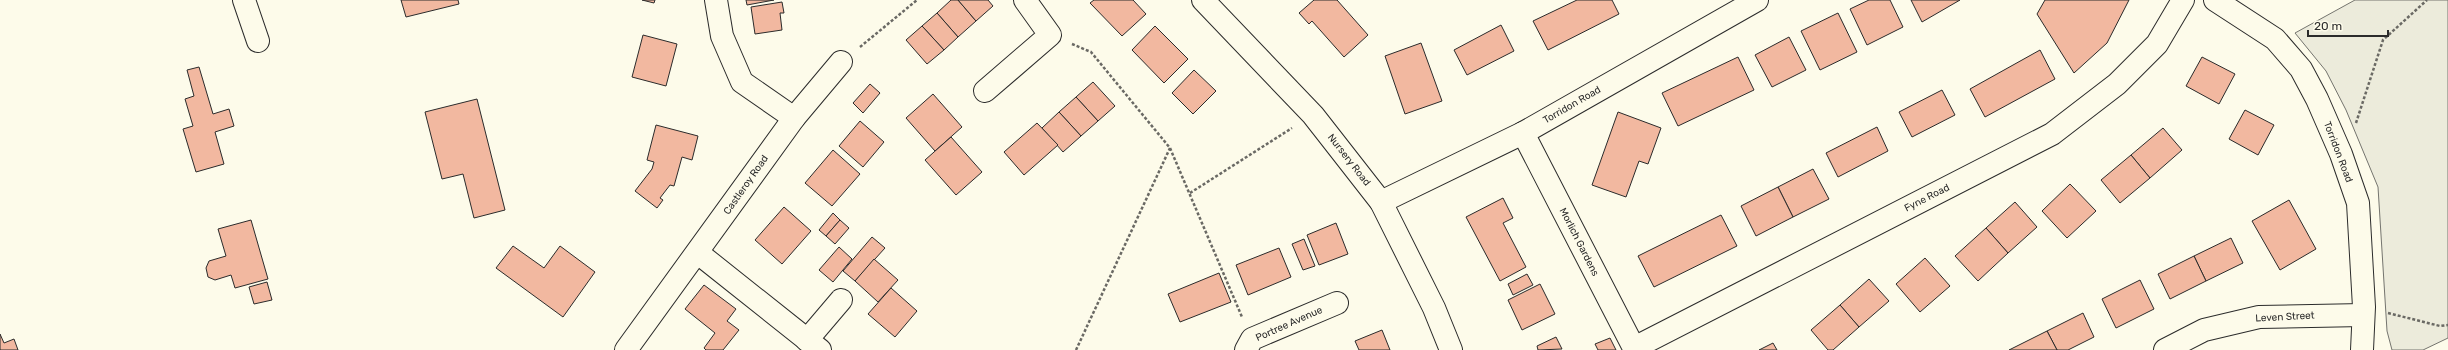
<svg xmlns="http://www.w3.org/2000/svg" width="2448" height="350" font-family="Rubik,sans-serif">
	<rect width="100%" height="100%" fill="#fdfbea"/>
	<path fill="#ecebdb" stroke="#74746e" d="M 2355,0 L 2448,0 L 2448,338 L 2423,350 L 2392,350 L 2387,331 L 2378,187 L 2346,110 L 2326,71 L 2295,33 Z"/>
	<g fill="#f2b8a0" stroke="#2b2b2b">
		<path d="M 401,0 L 458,0 L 459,4 L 406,17 Z"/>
		<path d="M 642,0 L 655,0 L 654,3 Z"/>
		<path d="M 746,0 L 774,0 L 747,5 Z"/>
		<path d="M 951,0 L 958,0 L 976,21 L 958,37 L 937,13 Z"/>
		<path d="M 958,0 L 988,0 L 993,6 L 976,21 Z"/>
		<path d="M 1094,0 L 1133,0 L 1146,14 L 1122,36 L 1090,3 Z"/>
		<path d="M 1314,0 L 1337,0 L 1368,35 L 1344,57 L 1312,21 L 1309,24 L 1299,13 Z"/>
		<path d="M 1577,0 L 1612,0 L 1619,14 L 1548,50 L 1533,21 Z"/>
		<path d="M 1869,0 L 1890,0 L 1903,27 L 1867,45 L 1850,9 Z"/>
		<path d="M 1911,0 L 1960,0 L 1922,22 Z"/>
		<path d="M 2045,0 L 2129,0 L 2107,43 L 2074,73 L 2037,14 Z"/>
		<path d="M 782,2 L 784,13 L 780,13 L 782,30 L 755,34 L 751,7 Z"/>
		<path d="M 937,13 L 958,37 L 944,50 L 922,26 Z"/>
		<path d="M 1838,13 L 1857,52 L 1820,70 L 1801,31 Z"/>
		<path d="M 1501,25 L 1514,51 L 1467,75 L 1454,50 Z"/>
		<path d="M 922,26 L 944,50 L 927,64 L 906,40 Z"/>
		<path d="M 1155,26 L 1188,59 L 1164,83 L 1132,50 Z"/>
		<path d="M 643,35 L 677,44 L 666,86 L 632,77 Z"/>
		<path d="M 1789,37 L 1806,70 L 1772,87 L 1755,55 Z"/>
		<path d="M 1421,43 L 1442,101 L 1405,114 L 1385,56 Z"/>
		<path d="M 2040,50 L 2055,79 L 1985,117 L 1970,89 Z"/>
		<path d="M 1738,57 L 1754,90 L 1678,126 L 1662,93 Z"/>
		<path d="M 2202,57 L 2235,74 L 2219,104 L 2186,86 Z"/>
		<path d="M 199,67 L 213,114 L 229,109 L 234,126 L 215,132 L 224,164 L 196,172 L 183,129 L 193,126 L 185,99 L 194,96 L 187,70 Z"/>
		<path d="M 1194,70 L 1216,91 L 1193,114 L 1172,93 Z"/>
		<path d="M 1093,82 L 1115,106 L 1098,121 L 1076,97 Z"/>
		<path d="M 870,84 L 880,93 L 863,113 L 853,103 Z"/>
		<path d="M 1942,90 L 1955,115 L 1912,137 L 1899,112 Z"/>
		<path d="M 933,94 L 962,127 L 935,151 L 906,118 Z"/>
		<path d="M 1076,97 L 1098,121 L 1081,136 L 1059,112 Z"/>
		<path d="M 477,99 L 505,210 L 474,218 L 463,174 L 442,179 L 425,112 Z"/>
		<path d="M 2245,110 L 2274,125 L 2258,155 L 2229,139 Z"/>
		<path d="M 1059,112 L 1081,136 L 1063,152 L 1042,128 Z"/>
		<path d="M 1618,112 L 1661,128 L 1648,164 L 1639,161 L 1626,197 L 1592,185 Z"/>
		<path d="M 860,121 L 884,142 L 863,167 L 839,146 Z"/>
		<path d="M 1037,123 L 1058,145 L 1024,175 L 1004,152 Z"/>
		<path d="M 656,125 L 698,136 L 692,160 L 682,157 L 674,186 L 670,185 L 660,198 L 663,200 L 657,208 L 635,191 L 652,169 L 654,162 L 647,160 Z"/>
		<path d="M 1877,127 L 1888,151 L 1838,177 L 1826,153 Z"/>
		<path d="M 2163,128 L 2182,150 L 2150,178 L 2131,155 Z"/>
		<path d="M 951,137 L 982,172 L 956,195 L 925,160 Z"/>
		<path d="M 833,150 L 860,174 L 832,206 L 805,183 Z"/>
		<path d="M 2131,155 L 2150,178 L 2120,203 L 2101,180 Z"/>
		<path d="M 1813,169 L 1829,199 L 1793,217 L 1778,187 Z"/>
		<path d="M 2070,184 L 2096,211 L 2067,238 L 2042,211 Z"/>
		<path d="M 1778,187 L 1793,217 L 1756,236 L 1741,206 Z"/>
		<path d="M 1503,198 L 1513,218 L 1503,223 L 1526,267 L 1500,281 L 1466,217 Z"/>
		<path d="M 2289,200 L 2316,249 L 2280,270 L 2252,221 Z"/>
		<path d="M 2015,202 L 2037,227 L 2008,253 L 1986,228 Z"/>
		<path d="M 784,207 L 811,231 L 782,264 L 755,240 Z"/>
		<path d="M 833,213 L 840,220 L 826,236 L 819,230 Z"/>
		<path d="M 1721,215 L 1737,246 L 1654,287 L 1638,256 Z"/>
		<path d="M 251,220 L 268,279 L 235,288 L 231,275 L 215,280 L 208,277 L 206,268 L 209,261 L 226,256 L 218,229 Z"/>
		<path d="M 840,220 L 849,228 L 835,244 L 826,236 Z"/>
		<path d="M 1336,223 L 1348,254 L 1319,265 L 1307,235 Z"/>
		<path d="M 1986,228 L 2008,253 L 1978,281 L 1955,256 Z"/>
		<path d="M 872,237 L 885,248 L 855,281 L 843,271 Z"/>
		<path d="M 2231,238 L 2243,263 L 2206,281 L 2194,256 Z"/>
		<path d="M 1304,239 L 1315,266 L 1303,270 L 1292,244 Z"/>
		<path d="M 513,246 L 544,268 L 560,246 L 595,272 L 563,317 L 496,268 Z"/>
		<path d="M 839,247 L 852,259 L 833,282 L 819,270 Z"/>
		<path d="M 1279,248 L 1291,277 L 1248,295 L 1236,265 Z"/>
		<path d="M 2194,256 L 2206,281 L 2170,299 L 2158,274 Z"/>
		<path d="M 1925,258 L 1950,286 L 1920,312 L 1896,284 Z"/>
		<path d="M 874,259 L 898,280 L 878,302 L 855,281 Z"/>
		<path d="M 1219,273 L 1231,302 L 1180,322 L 1168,294 Z"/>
		<path d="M 1527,274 L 1533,285 L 1513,295 L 1508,284 Z"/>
		<path d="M 1869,279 L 1889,301 L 1859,327 L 1840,305 Z"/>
		<path d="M 2140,280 L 2154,309 L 2116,328 L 2102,299 Z"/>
		<path d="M 267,282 L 272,300 L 254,304 L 249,287 Z"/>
		<path d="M 1540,284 L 1555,314 L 1522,330 L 1508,300 Z"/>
		<path d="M 704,285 L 736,309 L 727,321 L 739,330 L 723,350 L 706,350 L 704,348 L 715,333 L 685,309 Z"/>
		<path d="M 891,288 L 917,311 L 895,337 L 868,314 Z"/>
		<path d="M 1840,305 L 1859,327 L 1833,350 L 1828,350 L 1811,330 Z"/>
		<path d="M 2083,313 L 2094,337 L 2068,350 L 2057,350 L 2047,331 Z"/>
		<path d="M 1382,330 L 1390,350 L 1359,350 L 1355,341 Z"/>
		<path d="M 2047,331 L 2057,350 L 2009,350 Z"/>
		<path d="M 0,334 L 4,343 L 14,339 L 18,350 L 0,350 Z"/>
		<path d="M 1556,337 L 1562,349 L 1538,350 L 1537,346 Z"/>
		<path d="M 1610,338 L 1616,350 L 1598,350 L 1595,344 Z"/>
		<path d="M 1773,343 L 1777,350 L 1759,350 Z"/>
	</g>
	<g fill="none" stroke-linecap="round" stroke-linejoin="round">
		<defs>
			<g id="minor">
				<path d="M 244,0 L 258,41"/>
				<path d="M 716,0 L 722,36 L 742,82 L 794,118"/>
				<path d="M 1203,0 L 1313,115 L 1381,202 L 1434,308 L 1451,350"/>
				<path d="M 2215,0 L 2275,39 L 2301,69 L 2317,99 L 2341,154 L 2358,203 L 2364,307 L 2362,350"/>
				<path d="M 985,91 L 1050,35 L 1025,0"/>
				<path d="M 1523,133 L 1635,350"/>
				<path d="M 1381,202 L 1523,133 L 1757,0"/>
				<path d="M 698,253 L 820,350"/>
				<path d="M 807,340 L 841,300"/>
				<path d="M 1634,348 L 2052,134 L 2117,84 L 2157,44 L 2183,0"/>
				<path d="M 626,350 L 794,118 L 841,62"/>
				<path d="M 1246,350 L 1252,339 L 1337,303"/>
				<path d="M 2165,350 L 2204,330 L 2259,317 L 2363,315"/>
			</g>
		</defs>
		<use href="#minor" stroke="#2b2b2b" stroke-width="24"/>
		<g stroke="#6a6964" stroke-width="2.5" stroke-dasharray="3 2" stroke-linecap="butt">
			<path d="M 1072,44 L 1091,52 L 1170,148 L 1242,317"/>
			<path d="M 860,47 L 917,0"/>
			<path d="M 2356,123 L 2383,40 L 2427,0"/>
			<path d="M 1190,193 L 1292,128"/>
			<path d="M 2388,313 L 2440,326 L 2448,325"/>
			<path d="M 1076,350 L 1170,148"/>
		</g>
		<use href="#minor" stroke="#fdfbea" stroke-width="22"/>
	</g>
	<g text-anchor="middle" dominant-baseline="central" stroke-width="3" stroke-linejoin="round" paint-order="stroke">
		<g font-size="10" fill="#2b2b2b" stroke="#fdfbea">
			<text transform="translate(1572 105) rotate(-30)">Torridon Road</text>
			<text transform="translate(2338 152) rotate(69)">Torridon Road</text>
			<text transform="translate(1349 160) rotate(52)">Nursery Road</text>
			<text transform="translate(746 185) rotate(-55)">Castleroy Road</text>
			<text transform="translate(1927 198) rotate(-27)">Fyne Road</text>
			<text transform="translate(1579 242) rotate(63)">Morlich Gardens</text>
			<text transform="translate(2285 317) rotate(-3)">Leven Street</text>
			<text transform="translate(1289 324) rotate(-24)">Portree Avenue</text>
		</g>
	</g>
	<path d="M2308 30v6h80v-6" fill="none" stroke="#2b2b2b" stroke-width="2"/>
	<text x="2314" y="30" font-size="12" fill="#2b2b2b" stroke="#fdfbea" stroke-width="3" paint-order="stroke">20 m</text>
</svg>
